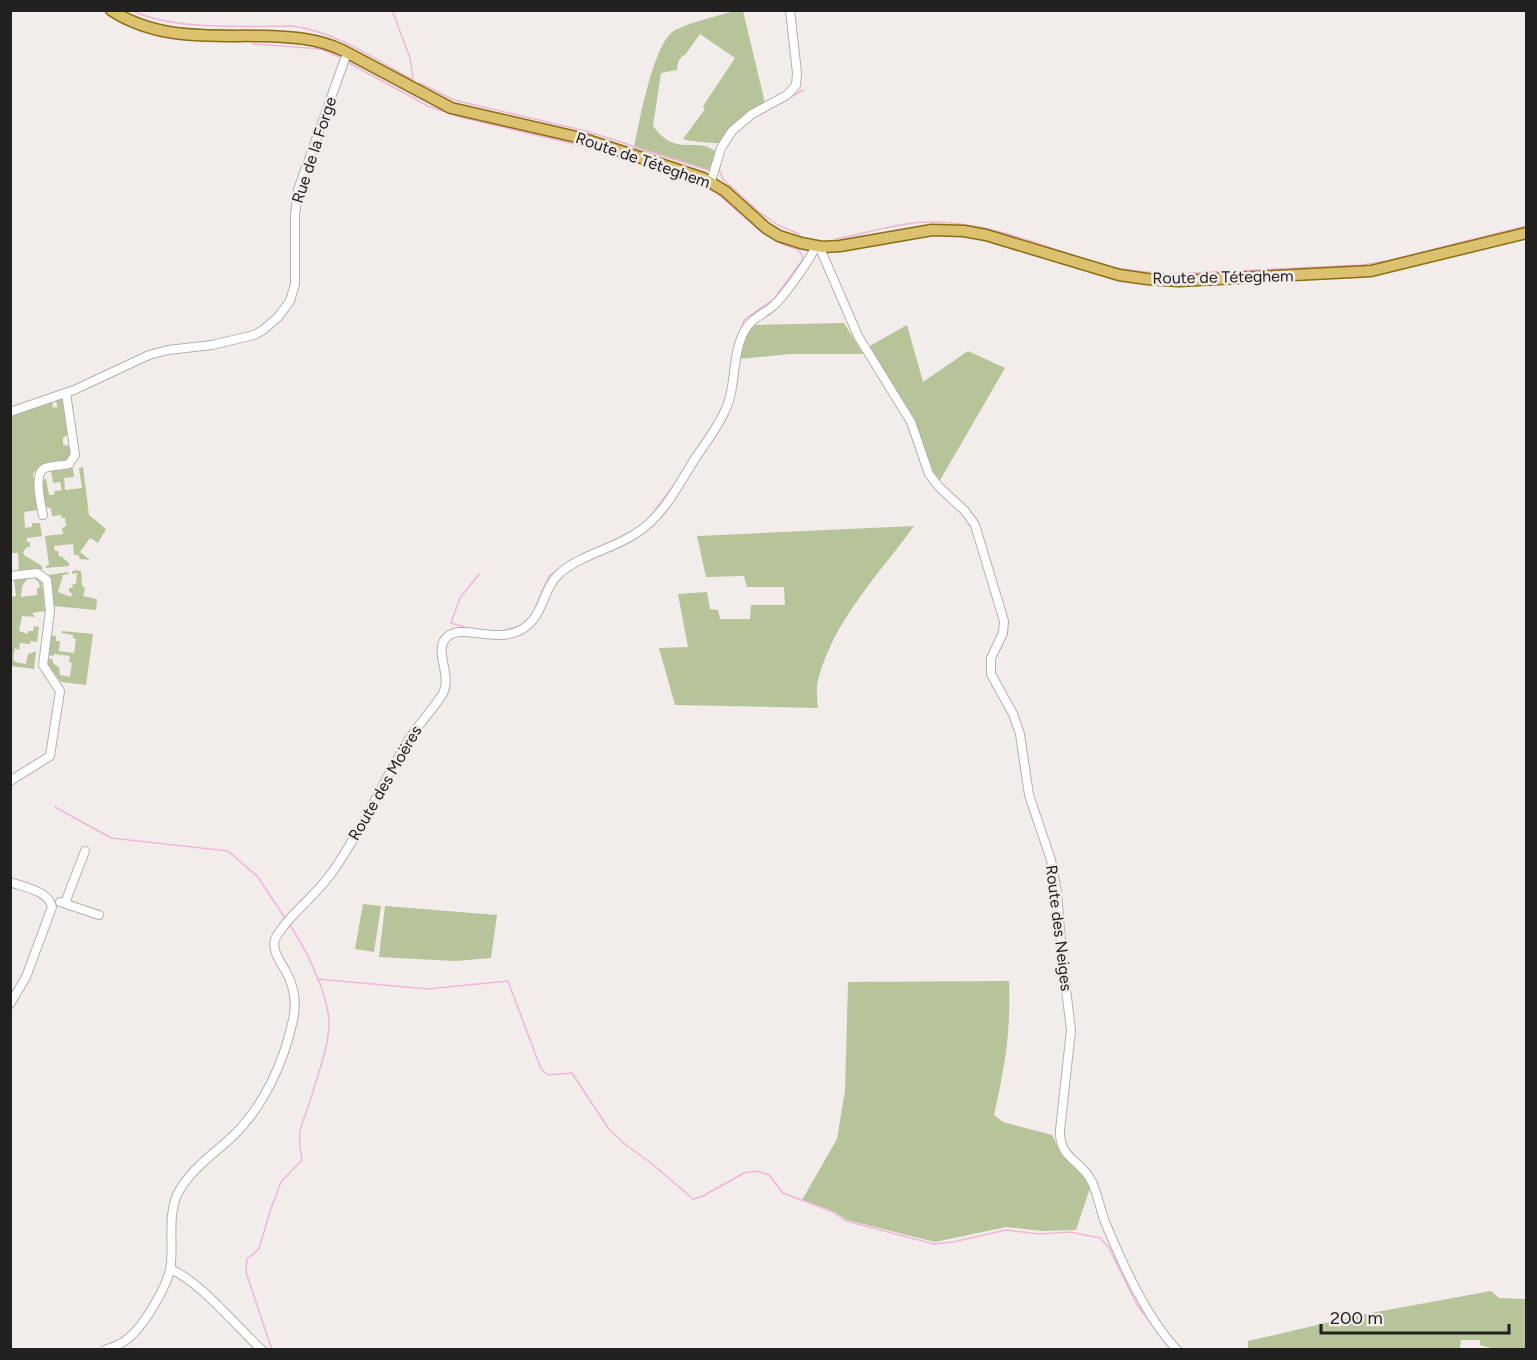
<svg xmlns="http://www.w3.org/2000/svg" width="1537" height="1360" font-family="Figtree,sans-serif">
	<rect width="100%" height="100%" fill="#f2edea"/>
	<g fill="#b7c398">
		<path d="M 735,11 L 743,11 L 765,103 L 721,143 C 717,144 688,141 683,139 L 705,109 L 703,106 L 735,58 L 700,34 L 685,55 L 682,56 L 678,62 L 677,70 L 661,73 L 653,126 C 677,159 696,135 716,152 L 716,161 L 708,170 L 634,148 C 639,122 652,53 670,34 C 678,25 721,15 735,11 Z"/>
		<path d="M 844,323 L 863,354 L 791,354 L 739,359 L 743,341 L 750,325 Z"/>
		<path d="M 907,325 L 923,382 L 968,351 L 1005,368 L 939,482 L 933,475 L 914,418 L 868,347 Z"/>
		<path d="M 62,398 L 68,434 L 63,438 L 63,445 L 70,446 L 71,455 L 68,461 L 40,465 L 33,474 L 38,510 L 24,512 L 25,528 L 32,527 L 32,523 L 40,523 L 42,536 L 27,538 L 27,542 L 30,542 L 30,547 L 27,547 L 23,552 L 24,555 L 42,566 L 43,569 L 19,572 L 18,553 L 11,553 L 11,414 L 52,402 L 53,408 L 57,407 L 58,409 L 56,400 Z"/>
		<path d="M 83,467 L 89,515 L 106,529 L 98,543 L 90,538 L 80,552 L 90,560 L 80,559 L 78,555 L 74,555 L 73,544 L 54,546 L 55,551 L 58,551 L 59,557 L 61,556 L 69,563 L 69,566 L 46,568 L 46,566 L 49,565 L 45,536 L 63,534 L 62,528 L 66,526 L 65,518 L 62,518 L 61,515 L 52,516 L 51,509 L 45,506 L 42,480 L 46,479 L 49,495 L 54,495 L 55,491 L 62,490 L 60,482 L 53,483 L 51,471 L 71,468 L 73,468 L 74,477 L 64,478 L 65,490 L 82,488 L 79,468 Z"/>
		<path d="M 914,526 C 878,576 834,619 818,680 C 816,689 817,699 818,708 L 675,705 L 659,648 L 688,647 L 678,594 L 707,592 L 710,609 L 718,610 L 720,619 L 750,619 L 751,605 L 785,605 L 784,587 L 747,587 L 744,576 L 706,577 L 697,536 Z"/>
		<path d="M 76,570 L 81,571 L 82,585 L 85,589 L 83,596 L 97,599 L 96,610 L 53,606 L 49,575 L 68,572 L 69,574 L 63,575 L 58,592 L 71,597 L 72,593 L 69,592 L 69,588 L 72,588 L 73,584 L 76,584 L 77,573 L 72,574 L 72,571 Z"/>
		<path d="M 28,578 L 22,586 L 21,597 L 37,595 L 37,588 L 40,587 L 39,582 L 35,579 L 37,578 L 42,583 L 45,611 L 32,613 L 35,617 L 22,616 L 19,631 L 28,634 L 28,631 L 33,631 L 34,626 L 39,627 L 37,642 L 31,641 L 30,644 L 20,643 L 19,650 L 15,648 L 13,658 L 15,662 L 26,664 L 28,654 L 36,651 L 34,669 L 11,666 L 11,597 L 16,596 L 14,580 Z"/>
		<path d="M 62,631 L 93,634 L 86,685 L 61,682 L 46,663 L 47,659 L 52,659 L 54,664 L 59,667 L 60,675 L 70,677 L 72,663 L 69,662 L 70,656 L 54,654 L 54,656 L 47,655 L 50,635 L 56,636 L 56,641 L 60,641 L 59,651 L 74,653 L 76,639 L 73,638 L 73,635 L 62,633 Z"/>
		<path d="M 363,904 L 381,906 L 374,952 L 355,949 Z"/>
		<path d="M 385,906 L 497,915 L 491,958 L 455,961 L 379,957 Z"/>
		<path d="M 1009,981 C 1011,1031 1005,1066 994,1115 L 1003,1122 L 1052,1135 L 1061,1154 L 1084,1177 L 1090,1188 L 1076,1230 L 1042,1231 L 1006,1227 L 935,1242 L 847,1220 L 833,1211 L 802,1200 L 837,1139 L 845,1091 L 848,982 Z"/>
		<path d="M 1491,1291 L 1499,1298 L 1526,1299 L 1526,1349 L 1495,1349 L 1480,1345 L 1480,1340 L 1461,1340 L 1460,1348 L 1448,1350 L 1248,1349 L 1248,1341 L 1360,1315 Z"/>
	</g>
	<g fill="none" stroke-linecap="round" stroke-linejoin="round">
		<g stroke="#f1b6d7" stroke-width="1.5">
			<path d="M 131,10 C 174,31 244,26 292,26 C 340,33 372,58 413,80"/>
			<path d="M 392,10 L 410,58 L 413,78"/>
			<path d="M 253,44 L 321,49 L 339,57"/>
			<path d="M 349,63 L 428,106 L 460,117 L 591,148 L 695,181 L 717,193 L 759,230 L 782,244 L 799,250 L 803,258 L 801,262 L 774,299 L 744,320 L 735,346"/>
			<path d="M 420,83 L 454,100 L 586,131 L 708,170 L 711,169"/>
			<path d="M 791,97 L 803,90"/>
			<path d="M 719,169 L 723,179 L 758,211 L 778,225 L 799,234"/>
			<path d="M 835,239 C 865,234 896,223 926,222 C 989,220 1049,250 1108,266 C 1129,271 1151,273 1172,274 L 1362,265 L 1391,260 L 1526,226"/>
			<path d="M 702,441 L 716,420"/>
			<path d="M 650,517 L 679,478"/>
			<path d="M 615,540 L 624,536"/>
			<path d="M 536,606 L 549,576 L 565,565"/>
			<path d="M 467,628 L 451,623 L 460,598 L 479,574"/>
			<path d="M 505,630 L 517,627"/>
			<path d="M 55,807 L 111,838 L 228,851 L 257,876 L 285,918"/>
			<path d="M 317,979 L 428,989 L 508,981 L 541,1069 L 548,1075 L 572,1073 L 609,1129 L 626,1145 L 651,1163 L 693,1199 L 703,1196 L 744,1173 L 756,1171 L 769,1175 L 783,1193 L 833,1212 L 846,1221 L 934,1244 L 953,1242 L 1006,1230 L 1040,1234 L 1070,1232 L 1100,1238 L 1109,1248 L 1137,1305 L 1154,1327"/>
			<path d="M 1166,1343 L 1171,1350"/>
			<path d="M 272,1350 L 246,1272 L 247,1259 L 259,1249 L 270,1211 L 281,1182 L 302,1160 C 296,1127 302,1127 311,1098 C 318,1073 333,1037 328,1012 C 323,984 305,947 289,924"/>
		</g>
		<defs>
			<g id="minor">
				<path d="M 711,181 L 721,148 L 732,131 L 752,114 L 787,95 L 796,85 L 797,73 L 790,10"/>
				<path d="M 819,246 L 858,336 L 911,422 L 929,474 L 939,487 L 965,511 L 975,525 L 1004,621 L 1003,633 L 991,658 L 991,674 L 1013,714 L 1020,734 L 1029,795 L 1051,860 L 1057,892 L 1062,957 L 1071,1030 L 1060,1130 C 1059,1160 1081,1159 1092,1182 C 1098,1195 1100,1209 1105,1222 C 1122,1263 1146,1317 1177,1350"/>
				<path d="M 10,412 L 74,390 L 149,355 L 168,350 L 212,345 L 254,335 L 263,330 L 278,317 L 290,301 L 295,284 L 295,215 L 298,190 L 347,53"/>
				<path d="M 43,515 C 41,505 33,473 45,468 C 52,465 62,466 69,464 L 75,455 L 66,393"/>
				<path d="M 10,576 L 37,573 L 47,580 L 50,611 L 43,665 L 60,691 L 50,756 L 10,781"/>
				<path d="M 10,882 C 24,887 49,891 52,907 L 26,977 L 10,1004"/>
				<path d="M 60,902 L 99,915"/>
				<path d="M 65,903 L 85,851"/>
				<path d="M 170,1269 C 200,1281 237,1327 262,1350"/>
				<path d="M 105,1350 C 112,1347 120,1345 126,1340 C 143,1328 170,1283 171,1263 C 173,1241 168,1216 177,1195 C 189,1170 214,1154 233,1136 C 264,1106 284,1062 293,1020 C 296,1007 295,993 290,980 C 285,966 271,954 275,939 C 288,915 317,895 333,871 C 361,831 381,786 406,744 C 416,727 431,712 442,695 C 454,675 432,651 447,637 C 463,622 501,648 528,625 C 544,611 544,587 560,573 C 581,555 612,549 635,534 C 663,517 679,484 696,457 C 706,443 716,429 724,413 C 737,388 731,357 744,332 C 750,319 762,315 772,307 C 784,297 809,261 816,246"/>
			</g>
			<path id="major" d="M 111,10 C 158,41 212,35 265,36 C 292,37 317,38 342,50 L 451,108 L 581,138 L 703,178 L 725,191 L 766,228 L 779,236 L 801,243 L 822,247 L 840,246 L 932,230 L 964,231 L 986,235 L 1119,275 L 1147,279 L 1179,281 L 1371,271 L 1526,233"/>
		</defs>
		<use href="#minor" stroke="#b5b0ae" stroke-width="10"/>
		<use href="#major" stroke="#8b6d14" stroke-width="13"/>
		<use href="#minor" stroke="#fff" stroke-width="8"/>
		<use href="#major" stroke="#dcc16e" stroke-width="10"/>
	</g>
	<g text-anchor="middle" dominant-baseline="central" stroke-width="5" stroke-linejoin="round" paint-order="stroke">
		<g font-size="16" fill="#22201f" stroke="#f2edea">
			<text transform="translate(314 150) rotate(-72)">Rue de la Forge</text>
			<text transform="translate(643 160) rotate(19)">Route de Téteghem</text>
			<text transform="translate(1223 277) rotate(-1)">Route de Téteghem</text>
			<text transform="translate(385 783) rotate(-60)">Route des Moëres</text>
			<text transform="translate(1059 928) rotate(83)">Route des Neiges</text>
		</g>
	</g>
	<rect width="1537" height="1360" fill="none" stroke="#22201f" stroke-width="24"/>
	<path d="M1321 1324v9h188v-9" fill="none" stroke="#22201f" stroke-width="3"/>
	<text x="1330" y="1324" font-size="18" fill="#22201f" stroke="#f2edea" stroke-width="4.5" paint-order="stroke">200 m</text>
</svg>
